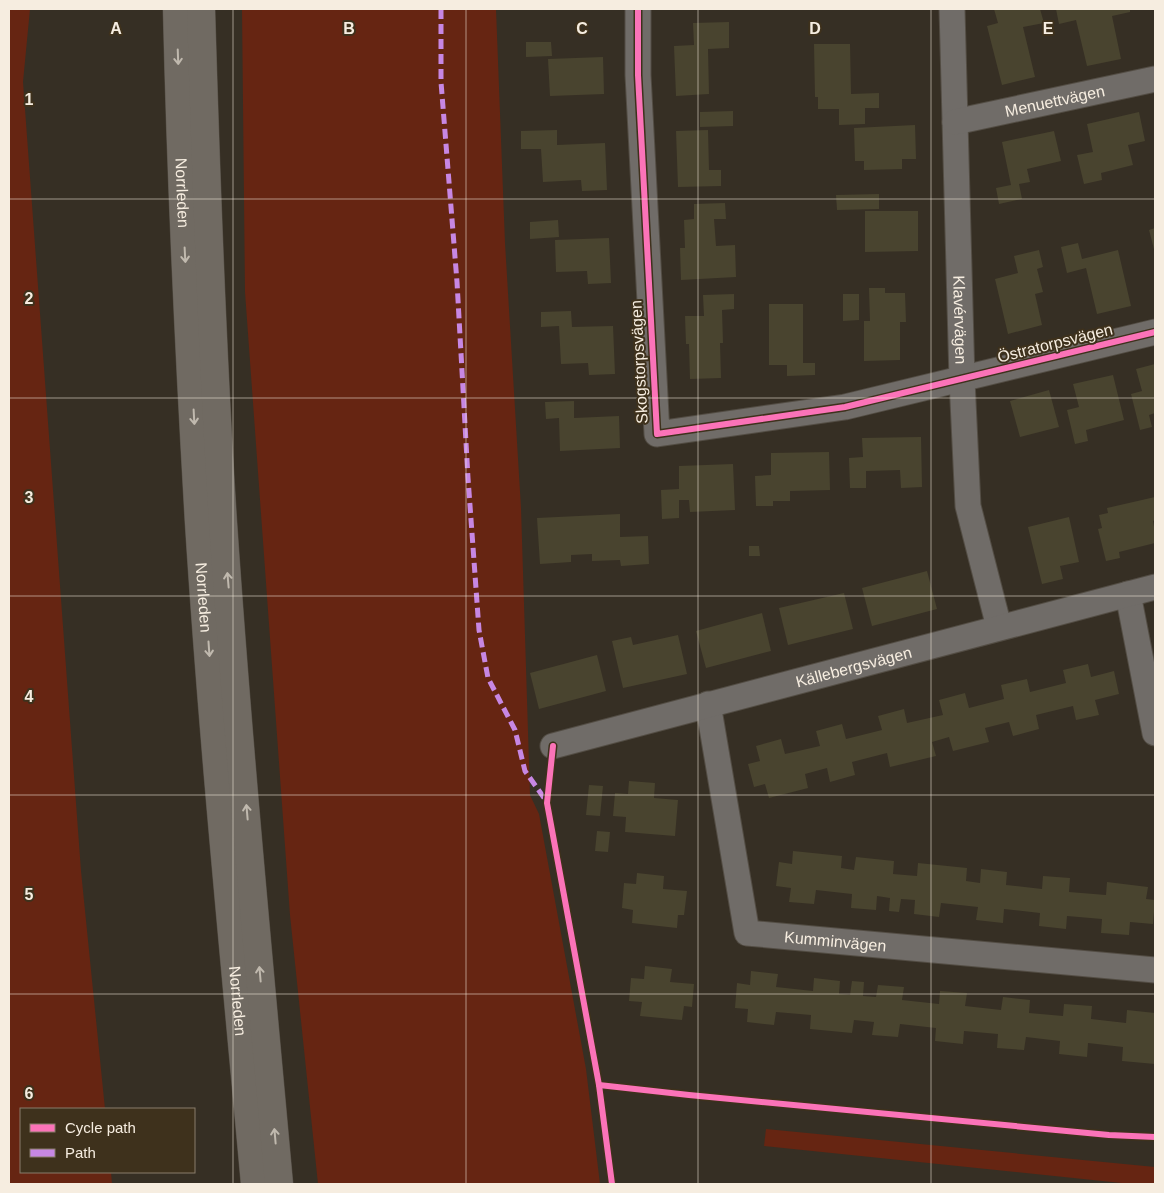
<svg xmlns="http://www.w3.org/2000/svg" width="1164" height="1193" font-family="Arial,sans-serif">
	<rect width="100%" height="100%" fill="#362f24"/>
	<g fill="#662512">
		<path d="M 9,9 L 30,9 L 23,82 L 81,871 L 105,1109 L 21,1109 L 21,1172 L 111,1172 L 112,1184 L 9,1184 Z"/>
		<path d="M 242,9 L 496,9 L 505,243 L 521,508 L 530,795 L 539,814 L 586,1069 L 600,1184 L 318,1184 L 290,915 L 245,292 Z"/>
		<path d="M 766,1129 L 1155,1167 L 1155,1184 L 1131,1184 L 764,1146 Z"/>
	</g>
	<g fill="#49442f">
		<path d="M 994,9 L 1040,9 L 1044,23 L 1023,27 L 1035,77 L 1002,85 L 987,26 L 998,23 Z"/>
		<path d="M 1056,9 L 1130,9 L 1130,12 L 1112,16 L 1121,59 L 1087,66 L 1076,20 L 1059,24 Z"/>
		<path d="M 729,22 L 729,48 L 708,49 L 709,94 L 676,96 L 674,46 L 694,45 L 693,23 Z"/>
		<path d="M 526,42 L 551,42 L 552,56 L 526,57 Z"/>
		<path d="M 814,44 L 850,44 L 851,94 L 879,93 L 879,108 L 865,108 L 865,124 L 839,125 L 839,109 L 818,109 L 818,97 L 815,97 Z"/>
		<path d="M 603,57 L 604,94 L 550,96 L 548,59 Z"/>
		<path d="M 733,111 L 733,126 L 700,127 L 700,112 Z"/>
		<path d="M 1139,112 L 1145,141 L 1128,145 L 1133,165 L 1101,173 L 1102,180 L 1084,184 L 1077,155 L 1093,152 L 1087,124 Z"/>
		<path d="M 915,125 L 916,159 L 902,159 L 902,169 L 864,170 L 864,161 L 855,161 L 854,128 Z"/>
		<path d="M 557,130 L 557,145 L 605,143 L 607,190 L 582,191 L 581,180 L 543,182 L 541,149 L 521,149 L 521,131 Z"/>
		<path d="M 708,130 L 709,170 L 721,170 L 721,186 L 678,187 L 676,131 Z"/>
		<path d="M 1054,131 L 1061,161 L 1027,169 L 1030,182 L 1019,184 L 1022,199 L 999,204 L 996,188 L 1011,185 L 1002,142 Z"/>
		<path d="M 879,194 L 879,209 L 837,210 L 836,195 Z"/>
		<path d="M 725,203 L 726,219 L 714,219 L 716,246 L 735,245 L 736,277 L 681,280 L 680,248 L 685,248 L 684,220 L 694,219 L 694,204 Z"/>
		<path d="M 865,211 L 918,211 L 918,251 L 865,252 Z"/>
		<path d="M 558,220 L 559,237 L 530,239 L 530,222 Z"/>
		<path d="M 1155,228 L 1155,253 L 1149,230 Z"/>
		<path d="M 609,238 L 611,283 L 588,284 L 587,271 L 556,272 L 555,240 Z"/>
		<path d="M 1078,243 L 1082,259 L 1118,250 L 1131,306 L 1097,314 L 1086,268 L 1067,273 L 1061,247 Z"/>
		<path d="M 1039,250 L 1043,267 L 1037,269 L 1043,292 L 1035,294 L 1042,325 L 1008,334 L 995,279 L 1018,273 L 1014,256 Z"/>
		<path d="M 869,288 L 885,288 L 885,293 L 905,293 L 906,322 L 900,322 L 900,360 L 864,361 L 864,321 L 870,321 Z"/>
		<path d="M 734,294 L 734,309 L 722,310 L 723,343 L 720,343 L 721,378 L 690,379 L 689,344 L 686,344 L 685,316 L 704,316 L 703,295 Z"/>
		<path d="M 843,294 L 859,294 L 859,320 L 843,321 Z"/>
		<path d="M 769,304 L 803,304 L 803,363 L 815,363 L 815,375 L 787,376 L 787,365 L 769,365 Z"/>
		<path d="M 571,311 L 572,327 L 613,326 L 615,374 L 589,375 L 588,363 L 561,364 L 559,326 L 541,327 L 541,312 Z"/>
		<path d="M 1155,364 L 1155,413 L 1149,415 L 1152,427 L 1140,430 L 1131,394 L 1142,391 L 1136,369 Z"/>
		<path d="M 1113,375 L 1124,420 L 1086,430 L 1088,441 L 1075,444 L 1067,410 L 1079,407 L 1073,384 Z"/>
		<path d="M 1049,390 L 1059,427 L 1020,437 L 1010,401 Z"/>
		<path d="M 574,401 L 574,418 L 619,416 L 620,448 L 560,451 L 559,418 L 546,419 L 545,402 Z"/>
		<path d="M 921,437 L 922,487 L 901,488 L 900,470 L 866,471 L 866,488 L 850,488 L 849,458 L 863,457 L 862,438 Z"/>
		<path d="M 829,452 L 830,490 L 790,491 L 790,501 L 773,501 L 773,506 L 756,506 L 755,476 L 771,475 L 771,453 Z"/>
		<path d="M 733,464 L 735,510 L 690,512 L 689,500 L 679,500 L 679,518 L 662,519 L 661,490 L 679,489 L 679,466 Z"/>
		<path d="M 1155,497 L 1155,520 L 1153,521 L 1155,532 L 1155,543 L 1119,552 L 1120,558 L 1106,561 L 1098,529 L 1102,528 L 1099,515 L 1108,513 L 1107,508 Z"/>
		<path d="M 620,514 L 620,537 L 648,536 L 649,564 L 621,566 L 620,560 L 592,561 L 592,554 L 571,555 L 571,562 L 540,564 L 537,518 Z"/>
		<path d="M 1069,517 L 1079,562 L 1060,566 L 1063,579 L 1042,584 L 1028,527 Z"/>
		<path d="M 749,546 L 759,546 L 760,556 L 749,556 Z"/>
		<path d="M 927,571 L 937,609 L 872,626 L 862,588 Z"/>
		<path d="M 844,593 L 853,629 L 788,645 L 779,608 Z"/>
		<path d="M 762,613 L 771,651 L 706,668 L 696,631 Z"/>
		<path d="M 678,635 L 687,674 L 623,688 L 612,641 L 631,637 L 633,645 Z"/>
		<path d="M 597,655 L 606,691 L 539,709 L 530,673 Z"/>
		<path d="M 1088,664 L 1091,677 L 1114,671 L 1119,694 L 1095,700 L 1099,715 L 1076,720 L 1073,706 L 1036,715 L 1039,729 L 1013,736 L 1009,722 L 985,728 L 989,742 L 953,751 L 949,737 L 932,742 L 936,756 L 890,767 L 887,753 L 852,762 L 855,775 L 830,782 L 827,768 L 805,774 L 808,788 L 769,798 L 765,784 L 754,787 L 748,764 L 760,761 L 756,746 L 781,739 L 785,754 L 820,746 L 816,731 L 842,724 L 846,739 L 882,730 L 878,716 L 904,709 L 907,723 L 943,715 L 939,700 L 965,693 L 969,708 L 1004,699 L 1001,685 L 1027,679 L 1030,692 L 1066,683 L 1063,670 Z"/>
		<path d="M 629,781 L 655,783 L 654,798 L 678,800 L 675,836 L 625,832 L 626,817 L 613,816 L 615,793 L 628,794 Z"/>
		<path d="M 589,785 L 603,786 L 600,816 L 586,815 Z"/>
		<path d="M 597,831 L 610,832 L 608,852 L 595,851 Z"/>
		<path d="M 793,851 L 842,856 L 841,868 L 854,870 L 856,857 L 894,861 L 893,874 L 917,876 L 918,863 L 967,868 L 966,881 L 980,883 L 981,869 L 1007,872 L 1006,885 L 1042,889 L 1043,876 L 1070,878 L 1069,892 L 1106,895 L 1107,882 L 1148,887 L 1146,899 L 1155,900 L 1153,924 L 1130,922 L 1129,935 L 1101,933 L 1102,919 L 1067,916 L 1066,929 L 1039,926 L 1040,913 L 1004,909 L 1003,923 L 976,920 L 978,907 L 941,903 L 939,917 L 914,914 L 915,900 L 901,899 L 899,912 L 889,911 L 890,898 L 877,896 L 876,910 L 851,908 L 852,894 L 816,890 L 814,904 L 789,902 L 791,888 L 776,886 L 779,862 L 792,864 Z"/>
		<path d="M 637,873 L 664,876 L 663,889 L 687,891 L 684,915 L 678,915 L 677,928 L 632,923 L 633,910 L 622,908 L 624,883 L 636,884 Z"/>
		<path d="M 645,966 L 672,969 L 670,982 L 694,984 L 692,1007 L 684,1006 L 682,1020 L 640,1016 L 642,1002 L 629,1001 L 631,978 L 644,979 Z"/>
		<path d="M 751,971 L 778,974 L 776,987 L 813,991 L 814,978 L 840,981 L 839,994 L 850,995 L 852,981 L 864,982 L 863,996 L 876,997 L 878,985 L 904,987 L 902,1000 L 939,1004 L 940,991 L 967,993 L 965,1006 L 1001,1010 L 1003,997 L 1030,1000 L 1029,1013 L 1063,1016 L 1064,1004 L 1092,1006 L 1091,1019 L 1126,1023 L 1127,1010 L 1155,1013 L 1155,1064 L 1122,1061 L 1123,1047 L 1088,1043 L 1087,1057 L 1059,1054 L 1060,1041 L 1026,1037 L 1024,1050 L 997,1048 L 998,1034 L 964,1031 L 963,1044 L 935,1041 L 936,1028 L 900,1024 L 898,1037 L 872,1035 L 874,1022 L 854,1020 L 852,1033 L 810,1029 L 811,1015 L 776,1012 L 774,1025 L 747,1022 L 748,1009 L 735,1008 L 737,983 L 750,985 Z"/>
	</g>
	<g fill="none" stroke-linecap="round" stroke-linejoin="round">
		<defs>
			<g id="minor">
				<path d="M 638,9 L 638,75 L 657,434 L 845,407 L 1155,332"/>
				<path id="s1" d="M 952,9 L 962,380 L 968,506 L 999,627"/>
				<path id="s2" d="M 955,122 L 1155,79"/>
				<path d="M 1128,594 L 1155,733"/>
				<path id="s3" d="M 708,704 L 747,933 L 1155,970"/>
				<path id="s4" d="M 553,746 L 1155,587"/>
			</g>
			<g id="trunk">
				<path id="s5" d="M 177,9 C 181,180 189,352 199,523 C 213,744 235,964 255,1184"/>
				<path d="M 201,9 C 206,180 212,352 223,523 C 238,744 259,964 279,1184"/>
			</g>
		</defs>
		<use href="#minor" stroke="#534d44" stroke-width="27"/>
		<use href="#trunk" stroke="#534d44" stroke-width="29"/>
		<use href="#minor" stroke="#706c68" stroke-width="25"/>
		<use href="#trunk" stroke="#706a62" stroke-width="28"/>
		<path stroke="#c787e3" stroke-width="5" stroke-dasharray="10 5" stroke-linecap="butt" d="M 441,9 L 441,82 L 457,282 L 468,478 L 479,630 L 488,678 L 515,730 L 525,771 L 547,802"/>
		<defs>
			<g id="cycleway">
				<path d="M 638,9 L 638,75 L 657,434 L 845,407 L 1155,332"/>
				<path d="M 553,746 L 547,803 L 599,1085 L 689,1095 L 1109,1135 L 1155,1137"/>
				<path d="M 599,1085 L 612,1184"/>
			</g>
		</defs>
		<use href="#cycleway" stroke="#3e311c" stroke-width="9"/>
		<use href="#cycleway" stroke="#fb73b8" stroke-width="6"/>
	</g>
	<defs><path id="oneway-shaft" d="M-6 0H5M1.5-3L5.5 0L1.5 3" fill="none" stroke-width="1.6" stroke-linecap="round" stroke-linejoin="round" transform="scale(1.25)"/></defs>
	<g stroke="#c0b9ae">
		<use href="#oneway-shaft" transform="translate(178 57) rotate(88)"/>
		<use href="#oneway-shaft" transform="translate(185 255) rotate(87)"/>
		<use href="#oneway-shaft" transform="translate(194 417) rotate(87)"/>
		<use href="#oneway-shaft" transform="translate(228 580) rotate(-95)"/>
		<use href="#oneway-shaft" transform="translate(209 649) rotate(86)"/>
		<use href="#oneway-shaft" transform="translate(247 812) rotate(-95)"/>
		<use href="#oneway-shaft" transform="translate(260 974) rotate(-95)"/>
		<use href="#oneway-shaft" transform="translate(275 1136) rotate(-95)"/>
	</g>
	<path fill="none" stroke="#f6ede0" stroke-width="1" stroke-opacity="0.55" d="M 233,9 L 233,1184M 466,9 L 466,1184M 698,9 L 698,1184M 931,9 L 931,1184M 9,199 L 1155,199M 9,398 L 1155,398M 9,596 L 1155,596M 9,795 L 1155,795M 9,994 L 1155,994"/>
	<g text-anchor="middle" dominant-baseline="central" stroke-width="4" stroke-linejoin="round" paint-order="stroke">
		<g font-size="16" fill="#f6ede0" stroke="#3e311c">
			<text stroke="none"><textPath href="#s2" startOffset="102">Menuettvägen</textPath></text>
			<text stroke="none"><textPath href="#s5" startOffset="184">Norrleden</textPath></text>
			<text stroke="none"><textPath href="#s1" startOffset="311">Klavérvägen</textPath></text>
			<text transform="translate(1055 343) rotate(-14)">Östratorpsvägen</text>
			<text transform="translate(639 362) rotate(-93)">Skogstorpsvägen</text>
			<text stroke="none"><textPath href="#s5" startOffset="589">Norrleden</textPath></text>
			<text stroke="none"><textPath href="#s4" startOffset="311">Källebergsvägen</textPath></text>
			<text stroke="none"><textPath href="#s3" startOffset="321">Kumminvägen</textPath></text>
			<text stroke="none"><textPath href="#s5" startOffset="994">Norrleden</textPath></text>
		</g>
	</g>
	<g font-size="16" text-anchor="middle" font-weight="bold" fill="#f6ede0" stroke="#3e311c" stroke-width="4" stroke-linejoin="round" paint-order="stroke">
		<text x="116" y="34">A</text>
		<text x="349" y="34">B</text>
		<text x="582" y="34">C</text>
		<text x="815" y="34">D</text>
		<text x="1048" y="34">E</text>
		<text x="29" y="105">1</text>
		<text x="29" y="304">2</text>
		<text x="29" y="503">3</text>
		<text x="29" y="702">4</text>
		<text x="29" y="900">5</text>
		<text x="29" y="1099">6</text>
	</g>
	<rect width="1164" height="1193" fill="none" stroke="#f6ede0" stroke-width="20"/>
	<rect x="20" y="1108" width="175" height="65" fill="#3e311c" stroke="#887c6a"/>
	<rect x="30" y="1124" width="25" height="8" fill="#fb73b8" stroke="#887c6a"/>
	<text x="65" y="1133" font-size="15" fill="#f6ede0">Cycle path</text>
	<rect x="30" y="1149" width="25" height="8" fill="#c787e3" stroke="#887c6a"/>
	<text x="65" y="1158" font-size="15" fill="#f6ede0">Path</text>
</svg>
